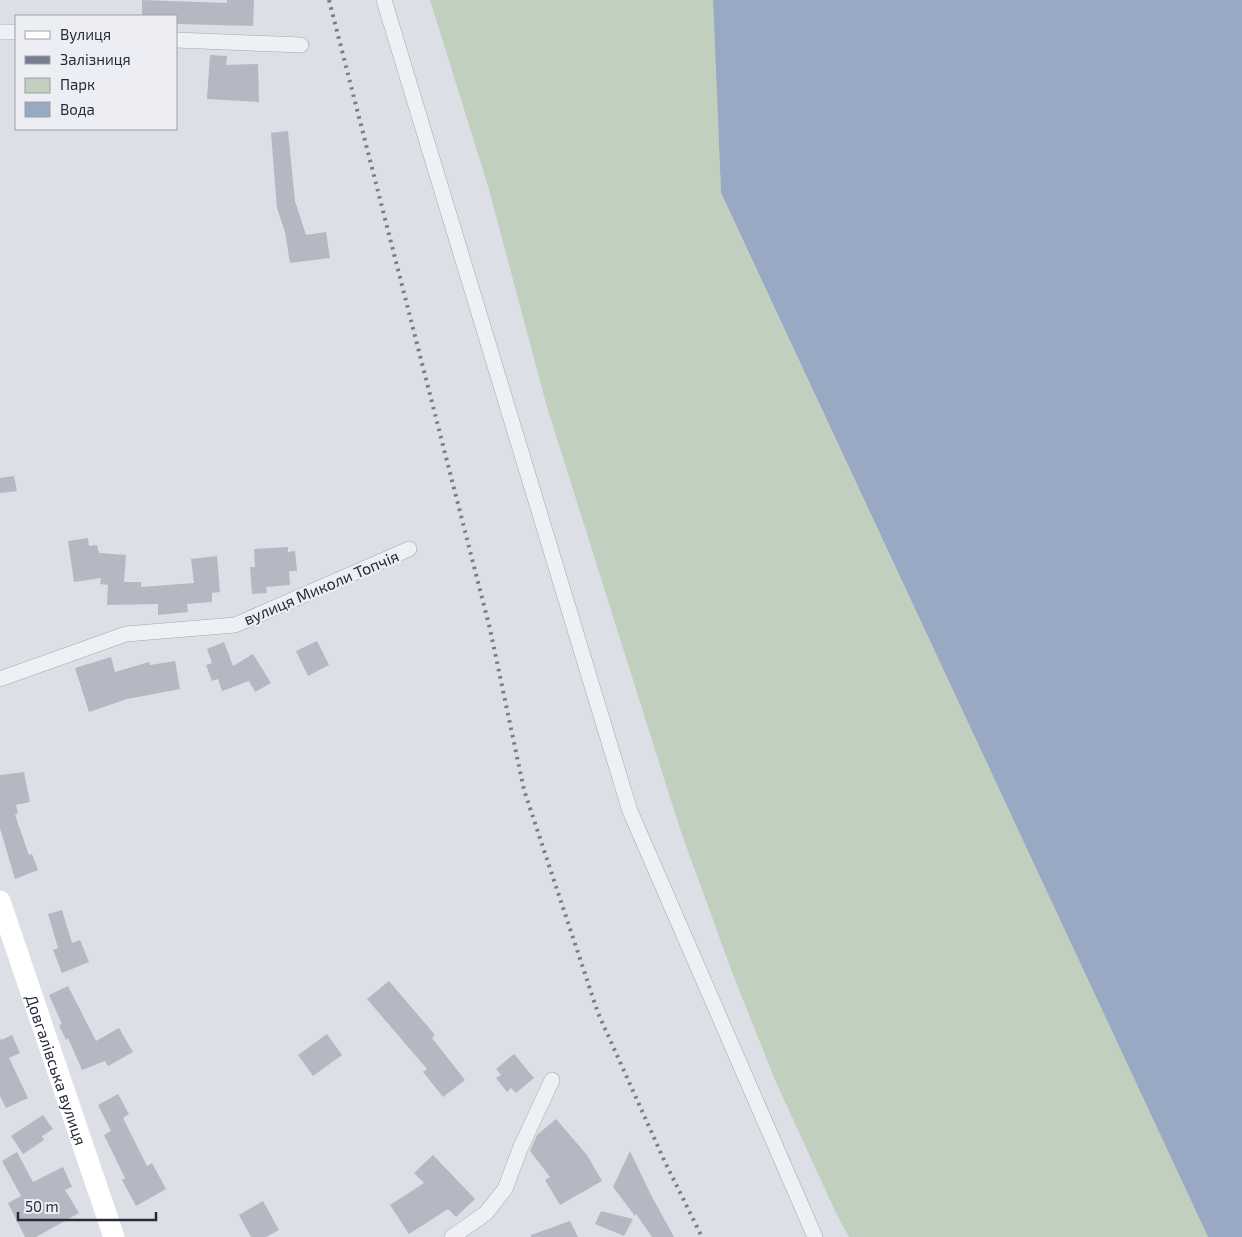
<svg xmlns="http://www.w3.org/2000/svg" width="1242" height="1237" font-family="'Exo 2',sans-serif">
	<rect width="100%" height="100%" fill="#dcdfe6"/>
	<path fill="#c0cfbe" d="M 430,0 L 713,0 L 721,194 L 1208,1237 L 849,1237 L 836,1213 L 775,1080 L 732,972 L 680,829 L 547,407 L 488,186 Z"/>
	<path fill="#99a9c4" d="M 713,0 L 1242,0 L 1242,1237 L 1208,1237 L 721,193 Z"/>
	<g fill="#b4b8c2">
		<path d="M 142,0 L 227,3 L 227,0 L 254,0 L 253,26 L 176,24 L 176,16 L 142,16 Z"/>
		<path d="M 210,55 L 227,56 L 226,65 L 258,64 L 259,102 L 207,99 Z"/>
		<path d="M 288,131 L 295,201 L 306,235 L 326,232 L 330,258 L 290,263 L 285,232 L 277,208 L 271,133 Z"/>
		<path d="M 14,476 L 17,491 L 0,493 L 0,478 Z"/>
		<path d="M 88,538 L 89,546 L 97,545 L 99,553 L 126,555 L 124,582 L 141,582 L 141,587 L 194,583 L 191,559 L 217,556 L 220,592 L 212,593 L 212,602 L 187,604 L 188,612 L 158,615 L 158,604 L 107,605 L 108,585 L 100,584 L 101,578 L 74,582 L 68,541 Z"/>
		<path d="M 288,547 L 288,552 L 295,551 L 297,571 L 289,571 L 290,585 L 266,587 L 267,593 L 252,594 L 250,567 L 255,567 L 254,549 Z"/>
		<path d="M 317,641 L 329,665 L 308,676 L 296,651 Z"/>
		<path d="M 224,642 L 233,666 L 253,654 L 271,683 L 255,692 L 249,681 L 222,691 L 218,679 L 212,681 L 206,665 L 212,663 L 207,649 Z"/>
		<path d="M 111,657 L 115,672 L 149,662 L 150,665 L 175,661 L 180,689 L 127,699 L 89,712 L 75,668 Z"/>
		<path d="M 24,772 L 30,802 L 16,805 L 18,813 L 15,815 L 29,855 L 32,854 L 38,870 L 15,879 L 0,828 L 0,775 Z"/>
		<path d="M 62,910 L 72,943 L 80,940 L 89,962 L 62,973 L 53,950 L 58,948 L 48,914 Z"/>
		<path d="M 389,981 L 435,1035 L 432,1038 L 465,1080 L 443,1097 L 423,1072 L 427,1069 L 367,999 Z"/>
		<path d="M 68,986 L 96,1041 L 119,1028 L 133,1052 L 108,1066 L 105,1061 L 82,1070 L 68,1038 L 66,1040 L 59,1025 L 62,1024 L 49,995 Z"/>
		<path d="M 327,1034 L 342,1055 L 313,1076 L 298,1055 Z"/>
		<path d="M 12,1035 L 20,1053 L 9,1058 L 28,1098 L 6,1108 L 0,1096 L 0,1037 L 1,1040 Z"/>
		<path d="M 514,1054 L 534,1078 L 516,1093 L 511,1088 L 507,1092 L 496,1078 L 501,1075 L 496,1069 Z"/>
		<path d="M 118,1094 L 129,1114 L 123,1118 L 147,1166 L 152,1163 L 166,1189 L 136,1206 L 122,1180 L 125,1178 L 104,1135 L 111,1131 L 98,1105 Z"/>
		<path d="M 43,1115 L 53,1129 L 42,1136 L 44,1140 L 23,1154 L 11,1136 Z"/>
		<path d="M 556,1119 L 587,1155 L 602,1181 L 560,1205 L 545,1180 L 550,1177 L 530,1151 L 537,1135 Z"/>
		<path d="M 630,1151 L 651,1195 L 674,1237 L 652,1237 L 636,1214 L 635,1216 L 613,1187 Z"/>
		<path d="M 17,1152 L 33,1182 L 63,1167 L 72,1187 L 65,1190 L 79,1213 L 36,1237 L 25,1237 L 8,1203 L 21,1196 L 2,1161 Z"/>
		<path d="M 433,1155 L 475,1199 L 456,1217 L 448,1209 L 409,1234 L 390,1205 L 424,1183 L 414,1173 Z"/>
		<path d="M 263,1201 L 279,1230 L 266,1237 L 251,1237 L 239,1215 Z"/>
		<path d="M 601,1211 L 633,1219 L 624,1236 L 595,1224 Z"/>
		<path d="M 570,1221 L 578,1237 L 531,1237 L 531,1235 Z"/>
	</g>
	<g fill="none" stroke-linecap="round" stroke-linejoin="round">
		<defs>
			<g id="street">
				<path d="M 384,0 L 630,811 L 815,1237"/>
				<path d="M 0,32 L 16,32"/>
				<path d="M 176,40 L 301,45"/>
				<path d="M 0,679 L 126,634 L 235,625 L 409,549"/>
				<path d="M 452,1237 L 486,1213 L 505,1189 L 520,1149 L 552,1080"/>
			</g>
		</defs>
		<use href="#street" stroke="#a2a6af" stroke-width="16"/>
		<use href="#street" stroke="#eff0f4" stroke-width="15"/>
		<path stroke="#fff" stroke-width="21" id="s1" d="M 0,901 L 114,1237"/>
		<path stroke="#777d8e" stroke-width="4" stroke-dasharray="2.5 5" stroke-linecap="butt" d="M 329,0 L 490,629 L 524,790 L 598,1013 L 664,1160 L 702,1237"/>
	</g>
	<g text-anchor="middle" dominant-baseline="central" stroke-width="4.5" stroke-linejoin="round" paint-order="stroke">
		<g font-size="16" fill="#272c3b" stroke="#eceef4">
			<text transform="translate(321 587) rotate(-23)">вулиця Миколи Топчія</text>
			<text stroke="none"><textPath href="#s1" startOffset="178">Довгалівська вулиця</textPath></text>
		</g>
	</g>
	<rect x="15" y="15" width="162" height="115" fill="#eceef4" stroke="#9da0aa"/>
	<rect x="25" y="31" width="25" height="8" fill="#ffffff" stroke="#9da0aa"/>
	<text x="60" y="40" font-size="15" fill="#272c3b">Вулиця</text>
	<rect x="25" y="56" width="25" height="8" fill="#777d8e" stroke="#9da0aa"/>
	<text x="60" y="65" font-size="15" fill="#272c3b">Залізниця</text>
	<rect x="25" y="78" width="25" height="15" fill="#c0cfbe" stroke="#9da0aa"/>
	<text x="60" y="90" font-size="15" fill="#272c3b">Парк</text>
	<rect x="25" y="102" width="25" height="15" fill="#99a9c4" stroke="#9da0aa"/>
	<text x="60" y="115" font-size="15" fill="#272c3b">Вода</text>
	<path d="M18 1212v8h138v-8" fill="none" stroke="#272c3b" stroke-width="2.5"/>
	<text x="25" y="1212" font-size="15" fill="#272c3b" stroke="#eceef4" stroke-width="4" paint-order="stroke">50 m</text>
</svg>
